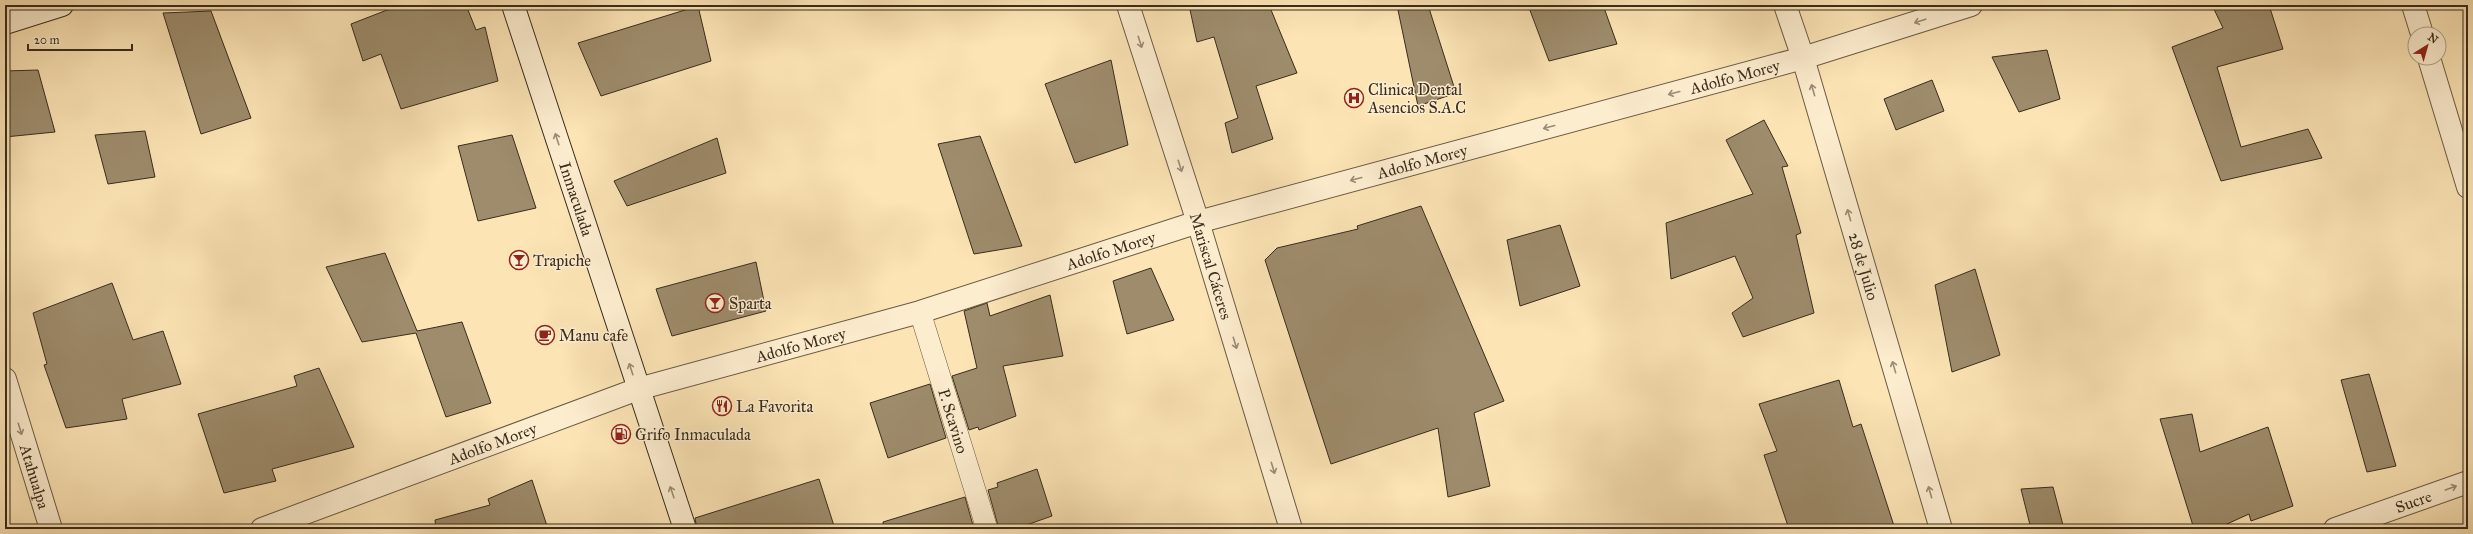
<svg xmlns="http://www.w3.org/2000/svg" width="2473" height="534" font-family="'IM FELL Great Primer',serif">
	<rect width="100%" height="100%" fill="#fce4b5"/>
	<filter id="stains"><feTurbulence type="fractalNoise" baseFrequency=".005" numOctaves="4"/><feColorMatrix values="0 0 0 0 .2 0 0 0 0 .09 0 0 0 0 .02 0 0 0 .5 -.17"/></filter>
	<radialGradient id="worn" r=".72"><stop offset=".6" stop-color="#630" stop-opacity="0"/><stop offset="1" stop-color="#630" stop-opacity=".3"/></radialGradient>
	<g fill="#9e8c6c" stroke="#392c1c">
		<path d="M 400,5 L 466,5 L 476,30 L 485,27 L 498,81 L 401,109 L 381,54 L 363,61 L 351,24 Z"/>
		<path d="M 1189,5 L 1269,5 L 1297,73 L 1256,86 L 1273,139 L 1232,153 L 1225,123 L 1238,118 L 1214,37 L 1197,42 Z"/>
		<path d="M 1428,5 L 1456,93 L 1418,106 L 1398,10 Z"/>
		<path d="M 1528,5 L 1603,5 L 1617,44 L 1549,61 Z"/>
		<path d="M 2212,5 L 2269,5 L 2283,49 L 2217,67 L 2241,147 L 2308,129 L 2322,158 L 2221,181 L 2172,47 L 2223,28 Z"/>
		<path d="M 698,6 L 711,61 L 601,96 L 578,43 Z"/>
		<path d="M 211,11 L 251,118 L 201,134 L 163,13 Z"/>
		<path d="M 2047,50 L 2060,99 L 2019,112 L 1992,57 Z"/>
		<path d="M 1111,60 L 1128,145 L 1075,163 L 1045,84 Z"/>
		<path d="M 38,70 L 55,132 L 5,137 L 5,71 Z"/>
		<path d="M 1932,80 L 1944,111 L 1896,130 L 1884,99 Z"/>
		<path d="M 1764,120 L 1788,166 L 1782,167 L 1801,233 L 1796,235 L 1814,313 L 1743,337 L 1732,313 L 1753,298 L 1735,256 L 1671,279 L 1666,223 L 1753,194 L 1726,140 Z"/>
		<path d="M 145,131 L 155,177 L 108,184 L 95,135 Z"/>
		<path d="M 512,135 L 536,208 L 478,221 L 458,146 Z"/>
		<path d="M 980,136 L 1022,246 L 974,254 L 938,144 Z"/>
		<path d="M 717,138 L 726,173 L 627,206 L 614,181 Z"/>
		<path d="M 1421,206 L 1504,401 L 1474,413 L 1490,486 L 1448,497 L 1438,428 L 1331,464 L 1265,260 L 1277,248 L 1358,229 L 1357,226 Z"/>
		<path d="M 1560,225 L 1580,286 L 1520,306 L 1507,240 Z"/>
		<path d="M 385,253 L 417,331 L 462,322 L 491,403 L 446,417 L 416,333 L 362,342 L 326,267 Z"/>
		<path d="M 756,262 L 766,311 L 672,336 L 656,289 Z"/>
		<path d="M 1151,268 L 1174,320 L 1127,334 L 1113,281 Z"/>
		<path d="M 1975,269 L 2000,355 L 1952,372 L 1935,285 Z"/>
		<path d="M 112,283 L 133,340 L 163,331 L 181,384 L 122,399 L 127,419 L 66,428 L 44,365 L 47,364 L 33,313 Z"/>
		<path d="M 1050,295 L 1063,356 L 1003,366 L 1016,416 L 979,430 L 978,427 L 969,430 L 952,376 L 977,368 L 964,311 L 987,303 L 990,316 Z"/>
		<path d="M 319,368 L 354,447 L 272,469 L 276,481 L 224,493 L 198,414 L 297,386 L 294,376 Z"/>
		<path d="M 2369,374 L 2396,466 L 2367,472 L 2341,380 Z"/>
		<path d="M 1839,380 L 1853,427 L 1861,424 L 1895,529 L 1789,529 L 1764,455 L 1777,451 L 1759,404 Z"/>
		<path d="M 930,384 L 946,438 L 888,458 L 870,403 Z"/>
		<path d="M 2192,414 L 2200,452 L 2268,427 L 2293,506 L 2251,521 L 2249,514 L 2216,529 L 2194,529 L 2160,419 Z"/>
		<path d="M 1037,469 L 1052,516 L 1015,529 L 999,529 L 988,490 L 998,487 L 997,483 Z"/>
		<path d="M 819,479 L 835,529 L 697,529 L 695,518 Z"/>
		<path d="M 532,480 L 548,529 L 436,529 L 435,520 L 490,505 L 488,499 Z"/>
		<path d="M 2053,487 L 2064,529 L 2031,529 L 2021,489 Z"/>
		<path d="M 965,497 L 974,529 L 884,529 L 883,522 Z"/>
	</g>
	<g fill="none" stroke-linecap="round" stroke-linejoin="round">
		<defs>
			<g id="lane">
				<path id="s1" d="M 920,312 L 987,529"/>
			</g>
			<g id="street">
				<path id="s2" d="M 1128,5 L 1198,222 L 1291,529"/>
				<path id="s3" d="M 1785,5 L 1803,58 L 1941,529"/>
				<path d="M 2413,5 L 2422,34"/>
				<path d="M 2429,58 L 2468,187"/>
				<path id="s4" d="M 5,379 L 51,529"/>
				<path id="s5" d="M 262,529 L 638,389 L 920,312 L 1198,222 L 1803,58 L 1971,5"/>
				<path id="s6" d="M 2335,529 L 2468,482"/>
			</g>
			<g id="secondary">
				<path id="s7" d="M 513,5 L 685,529"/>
				<path d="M 5,23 L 62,5"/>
			</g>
		</defs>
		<use href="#lane" stroke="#6a5a42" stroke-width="22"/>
		<use href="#street" stroke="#6a5a42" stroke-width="24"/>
		<use href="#secondary" stroke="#392c1c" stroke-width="24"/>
		<use href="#lane" stroke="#fdedcf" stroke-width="21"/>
		<use href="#street" stroke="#fdedcf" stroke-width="22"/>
		<use href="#secondary" stroke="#fdedcf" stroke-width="22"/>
	</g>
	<defs><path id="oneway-shaft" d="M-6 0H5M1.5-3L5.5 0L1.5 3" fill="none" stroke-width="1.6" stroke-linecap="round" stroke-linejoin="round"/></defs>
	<g stroke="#9b8c76">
		<use href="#oneway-shaft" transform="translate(1920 21) rotate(162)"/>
		<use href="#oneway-shaft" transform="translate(1140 42) rotate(72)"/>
		<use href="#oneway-shaft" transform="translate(1813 90) rotate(-106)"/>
		<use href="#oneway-shaft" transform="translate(1674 93) rotate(165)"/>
		<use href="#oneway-shaft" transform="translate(1549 127) rotate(165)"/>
		<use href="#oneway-shaft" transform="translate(557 139) rotate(-108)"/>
		<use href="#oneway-shaft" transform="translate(1180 166) rotate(72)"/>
		<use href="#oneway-shaft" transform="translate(1356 179) rotate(165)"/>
		<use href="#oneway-shaft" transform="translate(1849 215) rotate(-106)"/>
		<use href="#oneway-shaft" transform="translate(1235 343) rotate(73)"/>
		<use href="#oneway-shaft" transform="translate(1894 367) rotate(-106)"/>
		<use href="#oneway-shaft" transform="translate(631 369) rotate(-108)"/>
		<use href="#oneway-shaft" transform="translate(20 429) rotate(73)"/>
		<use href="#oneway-shaft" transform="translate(1273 468) rotate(73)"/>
		<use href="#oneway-shaft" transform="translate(2451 488) rotate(-20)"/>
		<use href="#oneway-shaft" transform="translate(672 492) rotate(-109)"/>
		<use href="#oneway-shaft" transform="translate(1930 492) rotate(-106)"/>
	</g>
	<defs>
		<symbol id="hospital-ring" viewBox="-11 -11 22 22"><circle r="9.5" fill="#fdedcf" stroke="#8f2418" stroke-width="1.5"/><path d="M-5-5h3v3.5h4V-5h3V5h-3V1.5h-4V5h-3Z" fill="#8f2418"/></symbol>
		<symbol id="bar-ring" viewBox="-11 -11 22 22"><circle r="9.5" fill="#fdedcf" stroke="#8f2418" stroke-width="1.5"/><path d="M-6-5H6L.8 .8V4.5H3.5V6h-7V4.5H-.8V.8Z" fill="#8f2418"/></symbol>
		<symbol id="cafe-ring" viewBox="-11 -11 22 22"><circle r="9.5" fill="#fdedcf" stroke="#8f2418" stroke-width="1.5"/><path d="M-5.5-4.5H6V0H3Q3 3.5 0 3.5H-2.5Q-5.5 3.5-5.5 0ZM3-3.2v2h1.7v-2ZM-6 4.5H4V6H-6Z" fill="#8f2418"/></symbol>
		<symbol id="restaurant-ring" viewBox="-11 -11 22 22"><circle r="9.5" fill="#fdedcf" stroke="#8f2418" stroke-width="1.5"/><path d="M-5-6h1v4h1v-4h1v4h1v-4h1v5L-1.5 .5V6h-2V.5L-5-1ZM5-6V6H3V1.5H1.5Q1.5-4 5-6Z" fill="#8f2418"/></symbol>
		<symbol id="fuel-ring" viewBox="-11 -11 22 22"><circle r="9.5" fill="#fdedcf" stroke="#8f2418" stroke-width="1.5"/><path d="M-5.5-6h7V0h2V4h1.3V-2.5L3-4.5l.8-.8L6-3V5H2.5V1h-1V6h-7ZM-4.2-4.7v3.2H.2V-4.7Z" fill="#8f2418"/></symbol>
	</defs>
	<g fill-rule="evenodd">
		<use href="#hospital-ring" x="1343" y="87" width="22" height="22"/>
		<use href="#bar-ring" x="508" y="249" width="22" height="22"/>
		<use href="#bar-ring" x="704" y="292" width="22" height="22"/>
		<use href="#cafe-ring" x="534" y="324" width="22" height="22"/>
		<use href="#restaurant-ring" x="711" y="395" width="22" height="22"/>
		<use href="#fuel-ring" x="610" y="423" width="22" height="22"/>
	</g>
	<g text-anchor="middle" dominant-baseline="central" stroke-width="3" stroke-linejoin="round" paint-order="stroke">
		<g font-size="16" fill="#392c1c" stroke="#fdedcf">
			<text stroke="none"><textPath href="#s5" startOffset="1542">Adolfo Morey</textPath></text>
			<text stroke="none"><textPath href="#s5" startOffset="1218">Adolfo Morey</textPath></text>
			<text stroke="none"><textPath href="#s7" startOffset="204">Inmaculada</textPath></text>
			<text stroke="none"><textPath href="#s5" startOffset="894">Adolfo Morey</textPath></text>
			<text stroke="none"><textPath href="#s2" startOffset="274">Mariscal Cáceres</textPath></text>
			<text stroke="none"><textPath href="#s3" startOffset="273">28 de Julio</textPath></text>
			<text stroke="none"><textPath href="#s5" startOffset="570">Adolfo Morey</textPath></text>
			<text stroke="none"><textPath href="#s1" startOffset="114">P. Scavino</textPath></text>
			<text stroke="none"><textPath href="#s5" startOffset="246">Adolfo Morey</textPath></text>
			<text stroke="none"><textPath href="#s4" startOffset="102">Atahualpa</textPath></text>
			<text stroke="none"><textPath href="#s6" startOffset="83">Sucre</textPath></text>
		</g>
		<g font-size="16" fill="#392c1c" stroke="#fdedcf" text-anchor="start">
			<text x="1368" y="89">Clinica Dental<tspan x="1368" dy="18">Asencios S.A.C</tspan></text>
			<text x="533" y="260">Trapiche</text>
			<text x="729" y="303">Sparta</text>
			<text x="559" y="335">Manu cafe</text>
			<text x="736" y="406">La Favorita</text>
			<text x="635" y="434">Grifo Inmaculada</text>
		</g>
	</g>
	<rect width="2473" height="534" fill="none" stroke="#fce4b5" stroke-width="20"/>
	<rect x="6" y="6" width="2461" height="522" fill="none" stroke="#392c1c" stroke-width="2"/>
	<rect x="10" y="10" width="2453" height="514" fill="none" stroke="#392c1c"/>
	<g transform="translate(2427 46) rotate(37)"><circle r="19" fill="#fdedcf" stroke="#afa087"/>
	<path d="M0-3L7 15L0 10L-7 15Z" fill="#8f2418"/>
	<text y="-6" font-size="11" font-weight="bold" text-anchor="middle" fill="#392c1c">N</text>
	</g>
	<path d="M28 44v6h104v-6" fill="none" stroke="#392c1c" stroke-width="2"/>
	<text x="34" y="44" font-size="12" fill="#392c1c" stroke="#fdedcf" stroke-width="3" paint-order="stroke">20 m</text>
	<rect width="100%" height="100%" filter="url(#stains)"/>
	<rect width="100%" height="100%" fill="url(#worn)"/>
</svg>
